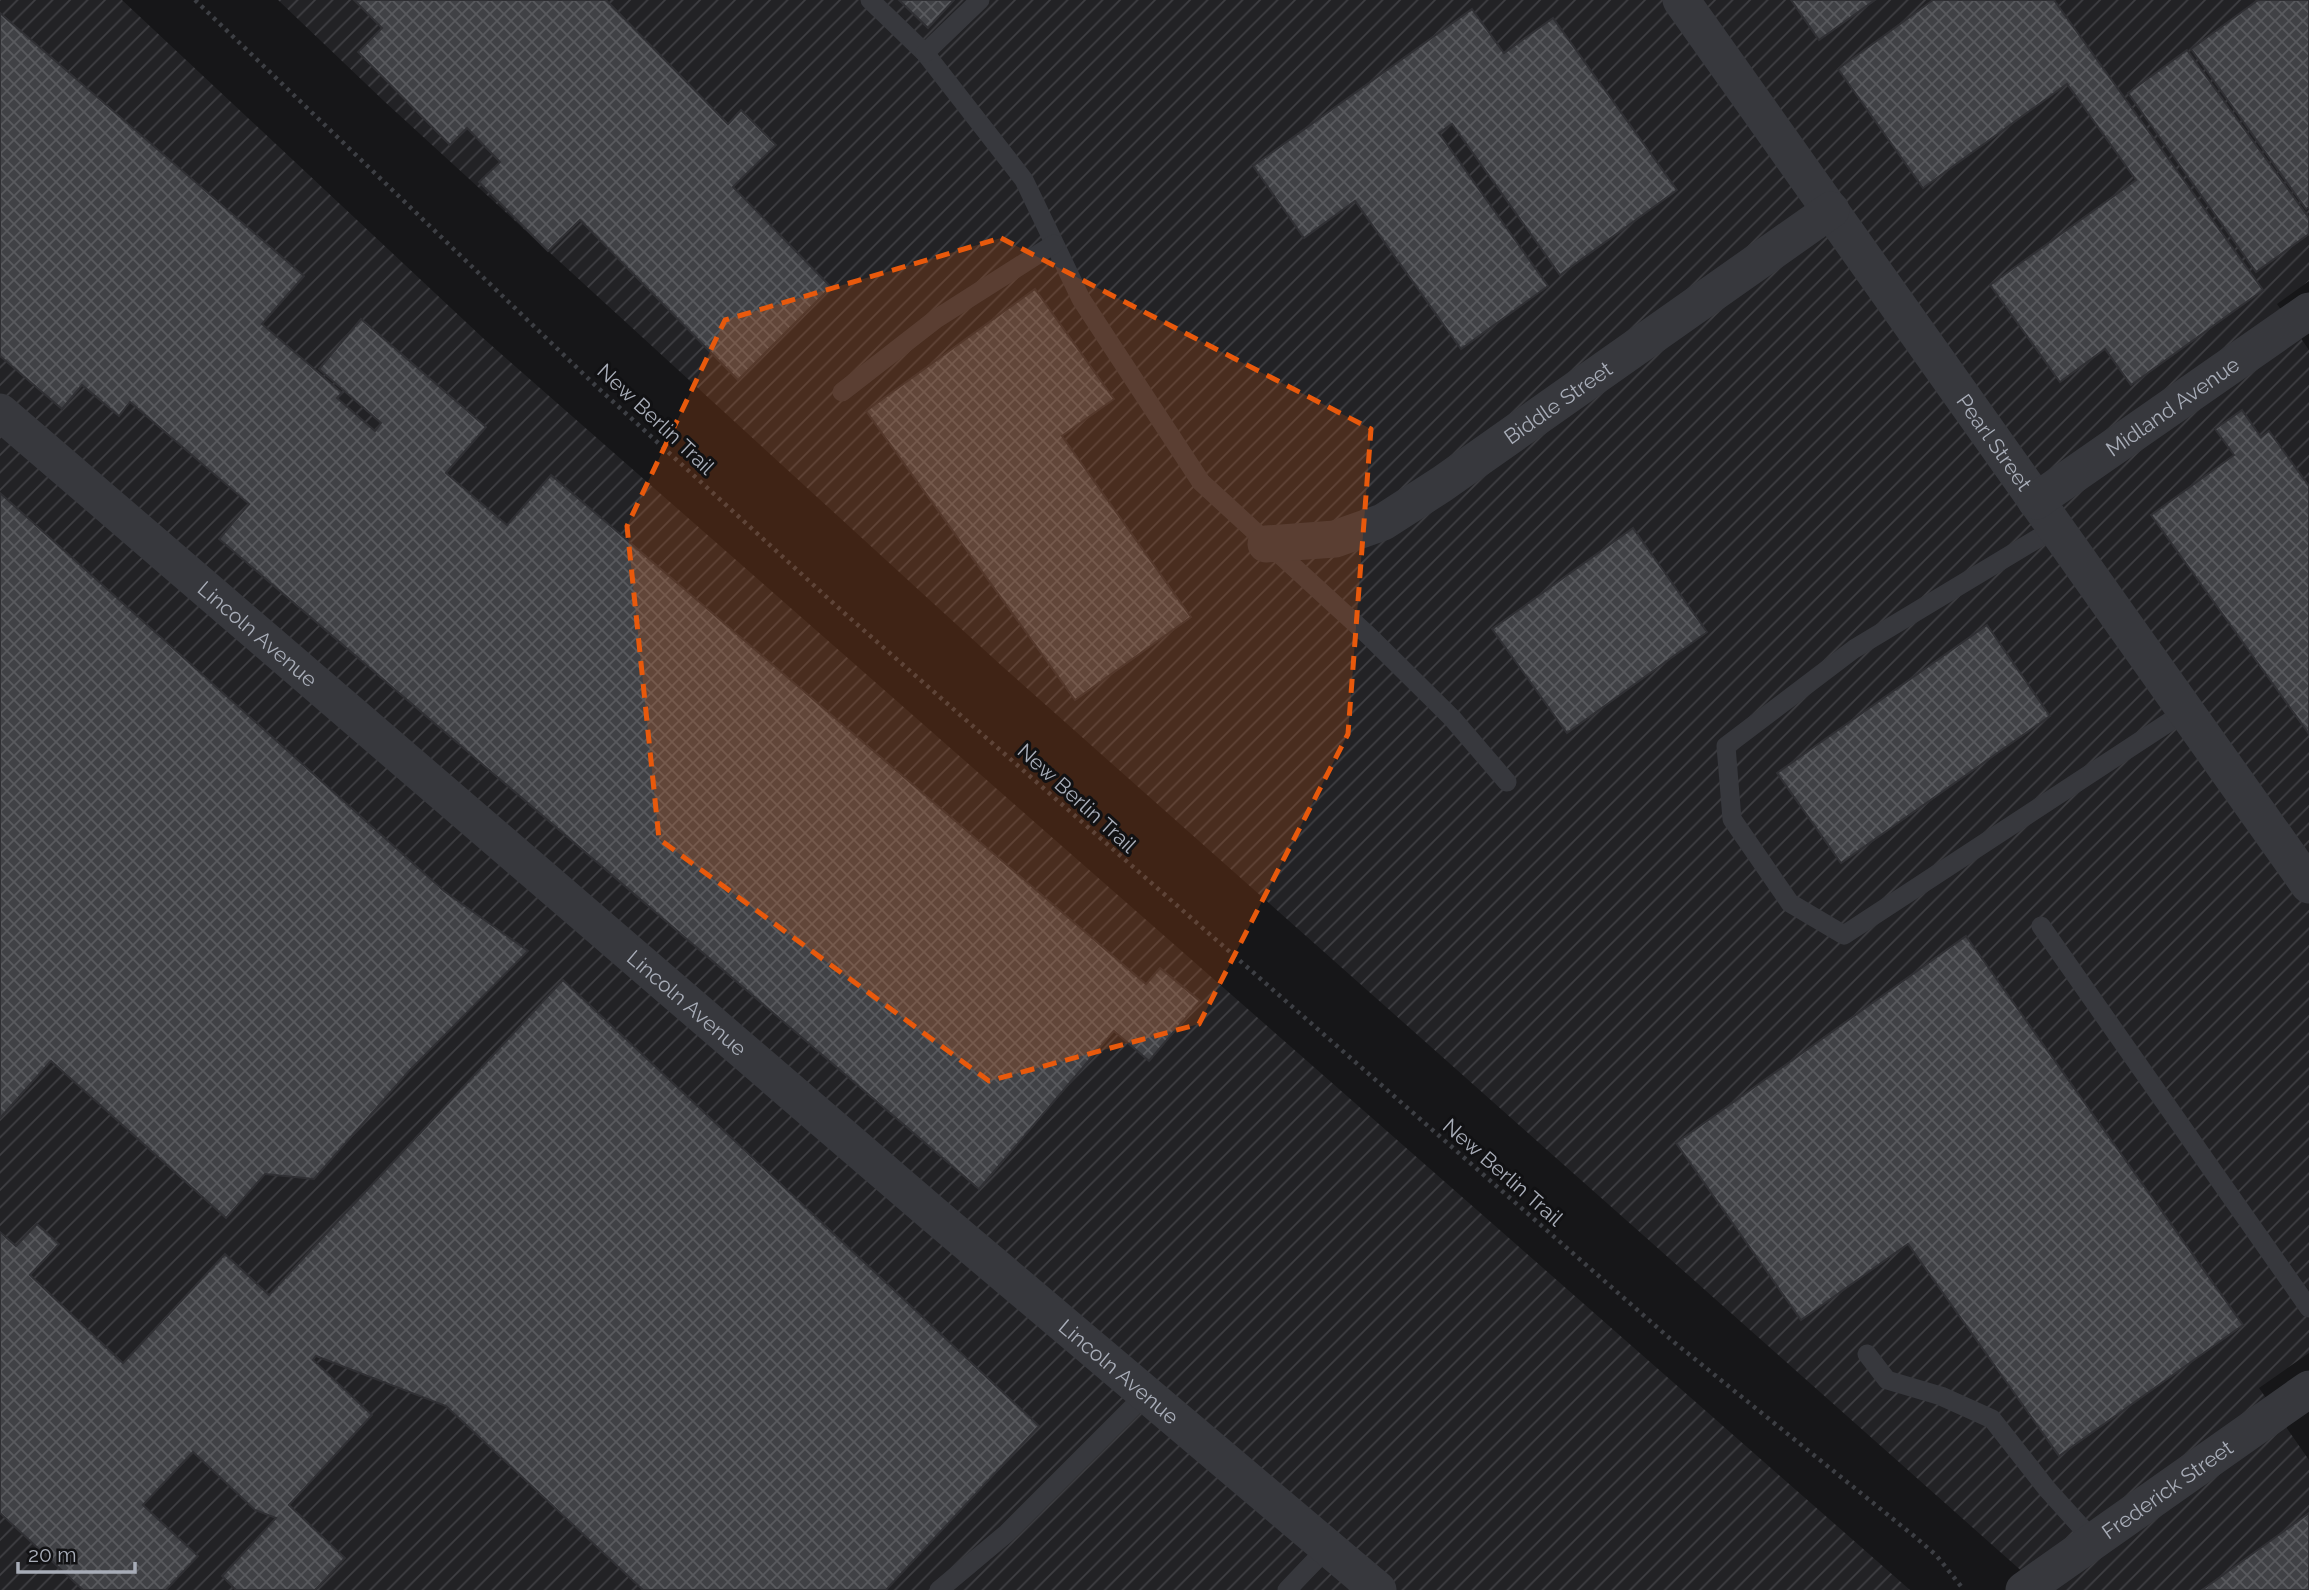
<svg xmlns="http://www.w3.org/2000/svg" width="2309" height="1590" font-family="Raleway,sans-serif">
	<defs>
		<pattern id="industrial-furrows" width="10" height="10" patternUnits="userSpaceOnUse" patternTransform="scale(1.75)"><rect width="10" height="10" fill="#222225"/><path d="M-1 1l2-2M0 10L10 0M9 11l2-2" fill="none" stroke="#3f3f43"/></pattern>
		<pattern id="building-cross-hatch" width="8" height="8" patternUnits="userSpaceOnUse" patternTransform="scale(1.75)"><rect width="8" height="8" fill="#404145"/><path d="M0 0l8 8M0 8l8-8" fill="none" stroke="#595a5e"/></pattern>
	</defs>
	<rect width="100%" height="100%" fill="#161618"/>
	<g fill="url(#industrial-furrows)">
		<path d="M 0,0 L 122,0 L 483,338 L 1910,1590 L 0,1590 Z"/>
		<path d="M 278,0 L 2309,0 L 2309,281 L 2277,304 L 2309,350 L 2309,1353 L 2259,1388 L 2309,1460 L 2309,1590 L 2043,1590 L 1003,667 L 385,102 Z"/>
	</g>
	<g fill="url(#building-cross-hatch)" stroke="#303034" stroke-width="2">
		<path d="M 354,0 L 606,0 L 728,124 L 741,110 L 776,145 L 733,187 L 831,287 L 738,380 L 580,220 L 548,251 L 479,182 L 500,162 L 467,128 L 450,145 L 358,52 L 382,28 Z"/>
		<path d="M 899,0 L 954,0 L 928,28 Z"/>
		<path d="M 1791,0 L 1875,0 L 1819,40 Z"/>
		<path d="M 1933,0 L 2054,0 L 2263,290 L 2131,385 L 2105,349 L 2060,382 L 1990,285 L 2136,180 L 2067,84 L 1923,188 L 1838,69 Z"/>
		<path d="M 2258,0 L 2309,0 L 2309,207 L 2306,209 L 2191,49 Z"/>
		<path d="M 1472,9 L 1504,53 L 1553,18 L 1677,190 L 1560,275 L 1452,124 L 1439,133 L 1548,286 L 1461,349 L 1355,201 L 1304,238 L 1253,166 Z"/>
		<path d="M 0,13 L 304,276 L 262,324 L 342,393 L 337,398 L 375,431 L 381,423 L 319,369 L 361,319 L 486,427 L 446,473 L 507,525 L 551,475 L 1146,984 L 1160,968 L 1200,1001 L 1149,1061 L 1114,1031 L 979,1189 L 219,539 L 249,504 L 130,402 L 119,416 L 82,385 L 62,409 L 0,356 Z"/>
		<path d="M 2187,50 L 2309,218 L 2309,234 L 2256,272 L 2128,93 Z"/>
		<path d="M 1035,289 L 1114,399 L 1062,436 L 1191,617 L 1075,700 L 866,411 Z"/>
		<path d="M 2242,410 L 2261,437 L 2269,431 L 2309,486 L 2309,734 L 2151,515 L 2234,455 L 2215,429 Z"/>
		<path d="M 0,493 L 444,891 L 528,951 L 409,1071 L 314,1179 L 265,1174 L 226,1218 L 51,1061 L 0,1118 Z"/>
		<path d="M 1633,528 L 1707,632 L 1567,733 L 1492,629 Z"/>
		<path d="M 1987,625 L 2050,716 L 1841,863 L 1777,773 Z"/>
		<path d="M 1966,936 L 2243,1325 L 2059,1456 L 1908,1244 L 1801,1320 L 1676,1143 Z"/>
		<path d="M 563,980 L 1039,1426 L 886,1590 L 643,1590 L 446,1406 L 316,1356 L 313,1360 L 372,1415 L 289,1505 L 345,1558 L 315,1590 L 236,1590 L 222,1576 L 276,1518 L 255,1510 L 193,1452 L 143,1505 L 198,1556 L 166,1590 L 83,1590 L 0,1513 L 0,1232 L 16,1246 L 37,1224 L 59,1244 L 30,1275 L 123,1363 L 225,1254 L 269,1295 Z"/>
		<path d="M 2309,1513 L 2309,1590 L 2202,1590 Z"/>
	</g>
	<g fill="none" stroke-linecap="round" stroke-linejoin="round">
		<path stroke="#3d3f44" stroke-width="4.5" stroke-dasharray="3.5 5" stroke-linecap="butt" d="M 195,0 L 597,387 L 843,612 L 1675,1343 L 1914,1536 L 1936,1555 L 1964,1590"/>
		<g stroke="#37383d" stroke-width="19">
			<path d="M 870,0 L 925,53 L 1024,180 L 1081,299 L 1201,482 L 1369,636 L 1452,718 L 1507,782"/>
			<path d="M 925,53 L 980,0"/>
			<path d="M 842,392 L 936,319 L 1054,244"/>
			<path d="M 2055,528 L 1854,649 L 1726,746 L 1732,819 L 1790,903 L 1844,935 L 2186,711"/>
			<path d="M 2041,926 L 2309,1308"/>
			<path d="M 1867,1354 L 1887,1380 L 1941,1396 L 1992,1419 L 2047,1489 L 2094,1541"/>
			<path d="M 939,1590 L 1007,1533 L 1147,1393"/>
			<path d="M 1287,1590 L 1328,1547"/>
		</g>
		<g stroke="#37383d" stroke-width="37">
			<path id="s1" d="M 1681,0 L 2309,885"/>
			<path id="s2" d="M 0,412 L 933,1214 L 1378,1590"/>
			<path id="s3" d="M 2036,501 L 2309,311"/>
			<path id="s4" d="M 1266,544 L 1335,539 L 1383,522 L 1442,484 L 1831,210"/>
			<path id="s5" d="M 2024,1590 L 2309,1389"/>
		</g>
	</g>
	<path fill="#e8590c" fill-opacity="0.2" stroke="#e8590c" stroke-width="5" stroke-dasharray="14 9" stroke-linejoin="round" d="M 1001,238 L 1371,429 L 1348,734 L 1199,1024 L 989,1081 L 659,839 L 627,526 L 725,320 Z"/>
	<g text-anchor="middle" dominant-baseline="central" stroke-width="6" stroke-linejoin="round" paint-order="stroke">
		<g font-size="21" fill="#a8adb8" stroke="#111113">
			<text stroke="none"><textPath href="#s4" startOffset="332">Biddle Street</textPath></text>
			<text stroke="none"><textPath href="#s3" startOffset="166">Midland Avenue</textPath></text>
			<text transform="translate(656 419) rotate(43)">New Berlin Trail</text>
			<text stroke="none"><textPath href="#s1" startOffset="542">Pearl Street</textPath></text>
			<text stroke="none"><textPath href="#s2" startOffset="340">Lincoln Avenue</textPath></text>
			<text transform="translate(1077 798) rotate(42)">New Berlin Trail</text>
			<text stroke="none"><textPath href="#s2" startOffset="906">Lincoln Avenue</textPath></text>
			<text transform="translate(1503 1172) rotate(41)">New Berlin Trail</text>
			<text stroke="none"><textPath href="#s2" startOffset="1474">Lincoln Avenue</textPath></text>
			<text stroke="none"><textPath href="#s5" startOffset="175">Frederick Street</textPath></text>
		</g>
	</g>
	<path d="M18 1562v10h117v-10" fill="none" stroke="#a8adb8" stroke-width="3.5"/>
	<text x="28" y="1562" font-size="21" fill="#a8adb8" stroke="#111113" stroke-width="5" paint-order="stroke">20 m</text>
</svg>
